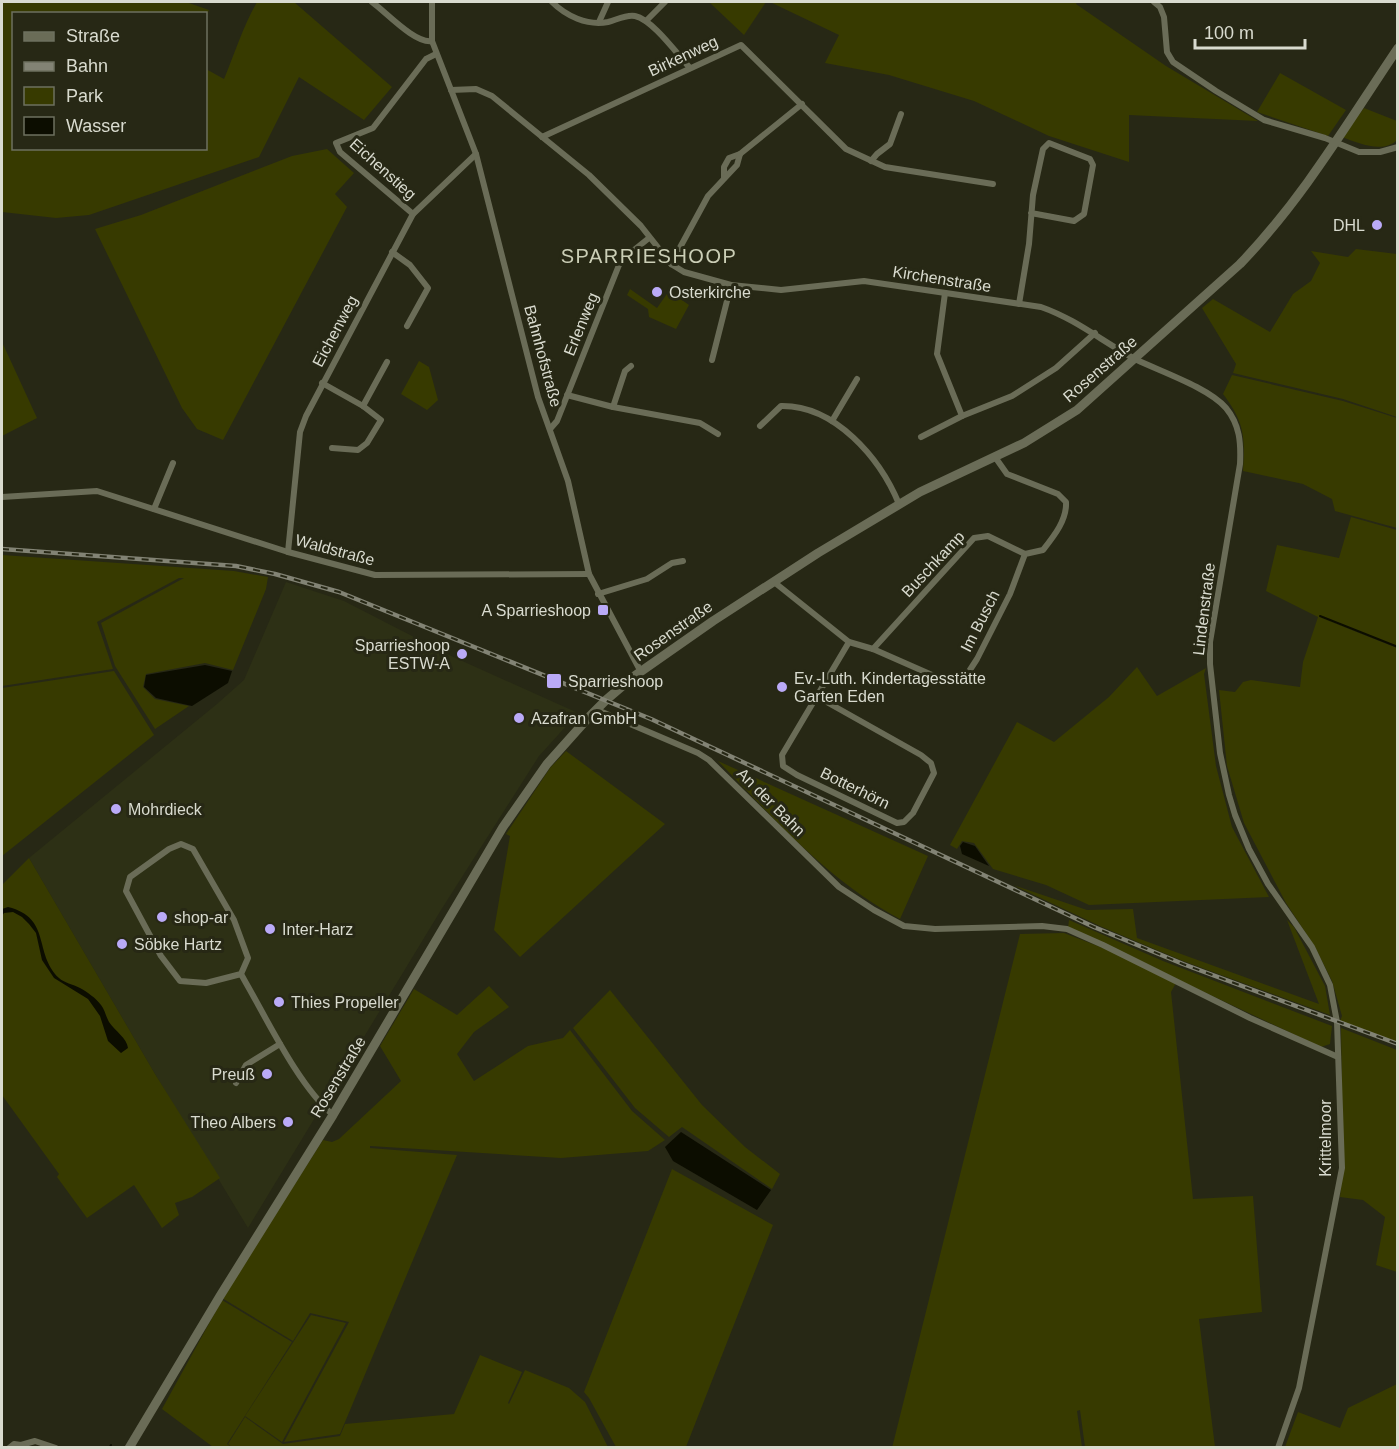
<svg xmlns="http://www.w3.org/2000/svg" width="1399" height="1449" font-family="Arial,sans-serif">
	<rect width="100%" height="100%" fill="#272815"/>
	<path fill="#2d3015" d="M 286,582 L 344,601 L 449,655 L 578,713 L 539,756 L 441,910 L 248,1228 L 155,1074 L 29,858 L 217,704 L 244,680 Z"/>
	<g fill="#373a00">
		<path d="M 2,2 L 186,2 L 209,10 L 206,17 L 206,14 L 14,14 L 14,148 L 206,148 L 206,69 L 224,79 C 235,53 243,26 257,2 L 294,2 L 392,87 L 364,120 L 299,77 L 259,157 L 89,215 L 56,218 L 2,212 Z"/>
		<path d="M 709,2 L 766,2 L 744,35 Z"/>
		<path d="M 770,2 L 1077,2 L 1076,4 L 1166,66 L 1258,121 L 1129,115 L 1129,162 L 1049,136 L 974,101 L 889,75 L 825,63 L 839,35 Z"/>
		<path d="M 1280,73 L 1346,110 L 1328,136 L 1257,112 Z"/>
		<path d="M 1364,108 L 1397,121 L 1397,140 C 1383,154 1358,143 1342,137 Z"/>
		<path d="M 327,149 L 354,173 L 335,194 L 347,207 L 223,440 L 197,429 L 182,408 L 95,229 L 141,215 L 292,156 Z"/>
		<path d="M 1356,249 L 1397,254 L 1397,417 L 1343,399 L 1233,373 L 1236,364 L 1202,308 L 1213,299 L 1270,332 L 1293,294 L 1311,281 L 1320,263 L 1311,251 L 1348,257 Z"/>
		<path d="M 630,289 L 657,308 L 669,291 L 689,305 L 676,329 L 649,317 L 648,309 L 627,295 Z"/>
		<path d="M 2,342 L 37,418 L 2,436 Z"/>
		<path d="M 419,361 L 429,367 L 438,400 L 427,410 L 401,394 Z"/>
		<path d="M 1232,375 L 1343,401 L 1397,418 L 1397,528 L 1335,511 L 1332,499 L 1303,484 L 1243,471 C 1245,437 1245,423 1223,394 Z"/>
		<path d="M 1351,517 L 1397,530 L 1397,647 L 1319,617 L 1397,648 L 1397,1043 L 1340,1021 L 1342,1016 L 1332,981 L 1315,947 L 1286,903 L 1244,823 L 1227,766 L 1219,690 L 1235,692 L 1243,682 L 1251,680 L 1300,687 L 1303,662 L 1318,617 L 1266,591 L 1277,545 L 1339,558 Z"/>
		<path d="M 2,555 L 234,571 L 268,577 L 266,589 L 233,670 L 205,663 L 146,674 L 143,687 L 155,699 L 189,706 L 155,729 L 115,666 L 101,623 L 184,578 L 179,578 L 97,622 L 113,669 L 2,686 Z"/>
		<path d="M 1137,667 L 1157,696 L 1206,668 L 1204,674 L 1216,766 L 1232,827 L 1269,897 L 1089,905 L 1046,885 L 993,869 L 974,843 L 962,841 L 957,849 L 950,845 L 1017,722 L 1054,742 L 1109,697 Z"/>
		<path d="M 114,671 L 154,735 L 2,856 L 2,688 Z"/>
		<path d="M 566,751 L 665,824 L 520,957 L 494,930 L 510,836 L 506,834 L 550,768 Z"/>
		<path d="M 718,761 L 928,856 L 900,919 C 828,881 774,818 718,761 Z"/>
		<path d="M 29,858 L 155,1074 L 220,1178 L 192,1197 L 175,1203 L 179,1215 L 162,1228 L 134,1185 L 87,1218 L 57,1177 L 59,1174 L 2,1095 L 2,885 Z"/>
		<path d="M 1013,885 L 1087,910 L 1133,909 L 1137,938 L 1319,1004 L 1287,920 L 1294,927 L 1325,986 L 1330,1015 L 1183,961 L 1102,927 Z"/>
		<path d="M 1069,920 L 1163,961 L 1332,1026 L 1330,1044 L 1321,1047 L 1068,928 Z"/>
		<path d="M 1064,933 L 1103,948 L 1176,983 L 1171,992 L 1193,1199 L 1253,1196 L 1262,1312 L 1199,1319 L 1215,1447 L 1085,1447 L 1080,1410 L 1077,1411 L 1082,1447 L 892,1448 L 1020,934 Z"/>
		<path d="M 489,986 L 509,1007 L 474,1032 L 457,1054 L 474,1081 L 528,1046 L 563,1038 L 570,1030 L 632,1111 L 665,1140 L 648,1151 L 561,1158 L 370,1146 L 370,1148 L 457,1155 L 340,1434 L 284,1442 L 349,1322 L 310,1313 L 293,1341 L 222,1298 L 323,1140 L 332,1142 L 339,1139 L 401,1081 L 380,1046 L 414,989 L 457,1015 Z"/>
		<path d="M 610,990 L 702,1105 L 745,1147 L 780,1174 L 772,1189 L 682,1127 L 669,1137 L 635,1108 L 573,1028 Z"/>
		<path d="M 1341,1028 L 1397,1050 L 1397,1272 L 1376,1265 L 1385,1217 L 1363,1200 L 1340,1197 L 1343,1166 Z"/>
		<path d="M 672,1169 L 773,1225 L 686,1447 L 616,1447 L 589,1398 L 584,1392 Z"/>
		<path d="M 222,1300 L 292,1342 L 227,1444 L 231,1447 L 213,1447 L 162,1409 Z"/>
		<path d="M 311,1315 L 346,1323 L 282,1442 L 245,1416 Z"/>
		<path d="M 480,1355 L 522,1372 L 508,1403 L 509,1404 L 525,1370 L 569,1388 L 585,1402 L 608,1447 L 233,1448 L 228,1444 L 245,1417 L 283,1444 L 340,1436 L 345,1424 L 454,1414 Z"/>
		<path d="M 1397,1384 L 1397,1447 L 1285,1447 L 1298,1412 L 1340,1428 L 1348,1408 Z"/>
	</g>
	<g fill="#0c0d00">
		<path d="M 205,665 L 232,671 L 228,683 L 192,706 L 156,698 L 144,687 L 146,675 Z"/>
		<path d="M 963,842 L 975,846 L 989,866 L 962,854 L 960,846 Z"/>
		<path d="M 8,907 C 52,918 33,953 59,978 C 64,983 73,984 80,988 C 87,992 96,998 101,1005 C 105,1010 106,1017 109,1022 C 115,1031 127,1038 128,1048 L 121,1053 L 108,1041 L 100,1016 L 88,999 L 54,978 L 42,960 L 36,933 L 29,924 L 22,917 L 13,912 L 4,913 L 2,916 L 2,909 Z"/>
		<path d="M 681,1132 L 771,1190 L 757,1210 L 673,1161 L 665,1147 Z"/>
	</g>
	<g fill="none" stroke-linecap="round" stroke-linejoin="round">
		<g stroke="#0c0d00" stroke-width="2">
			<path d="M 1320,616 L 1398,647"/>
			<path d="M 109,1448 L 111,1445"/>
		</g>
		<g stroke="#6a6c57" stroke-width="6">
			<path d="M 372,2 C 386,12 415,44 432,41"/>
			<path d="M 432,2 L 432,41 L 476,154 L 538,397 L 568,481 L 589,574 L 641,672"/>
			<path d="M 552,2 C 566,16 587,26 608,22 C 616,20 627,14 635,16 C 653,20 677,54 690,68"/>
			<path d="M 1154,2 L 1160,7 L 1164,17 L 1167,52 L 1173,62 L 1216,91 L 1264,120 L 1325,138 L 1359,152 L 1380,152 L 1398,147"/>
			<path d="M 646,21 L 665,2"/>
			<path d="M 599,22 L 608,2"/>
			<path d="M 451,90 L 476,89 L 492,96 L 589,175 L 641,226 L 671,264 L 684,272 L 731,285 L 781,290 L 864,281 L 1041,307 C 1078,320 1104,343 1137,360 C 1162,372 1209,388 1226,408 C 1240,425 1241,443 1240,464 L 1210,642 L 1210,664 L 1220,753 L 1229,795 L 1235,815 L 1249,849 L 1268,884 L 1312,947 L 1330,985 L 1337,1022 L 1342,1168 L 1299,1388 L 1278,1448"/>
			<path d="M 542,137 L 741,45 L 846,149 L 885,167 L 993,184"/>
			<path d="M 871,161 L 877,154 L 890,144 L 901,114"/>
			<path d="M 724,178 L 724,167 L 729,158 L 740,154"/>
			<path d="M 413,214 L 340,152 L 336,143 L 373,128 L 426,59 L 436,54"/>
			<path d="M 392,252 L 410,265 L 428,288 L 407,326"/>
			<path d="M 671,264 L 708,196 L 737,165 L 740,154 L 802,104"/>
			<path d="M 945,293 L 937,354 L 962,416 L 1012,396 L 1056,368 L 1095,333"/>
			<path d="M 1019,304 L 1029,244 L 1033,195 L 1043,149 L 1049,143 L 1090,159 L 1093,165 L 1084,214 L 1074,221 L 1031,213"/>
			<path d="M 712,360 L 731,285"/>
			<path d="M 322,383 L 363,406 L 381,420 L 367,443 L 358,450 L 332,448"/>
			<path d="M 567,395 L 613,407 L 700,423 L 718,434"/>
			<path d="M 363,406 L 387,362"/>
			<path d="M 613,407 L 625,371 L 631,366"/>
			<path d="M 832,421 L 857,379"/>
			<path d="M 760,426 L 781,406 C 835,405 880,458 899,504"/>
			<path d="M 550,429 L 557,421 L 619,265 L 624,258 L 649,238"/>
			<path d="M 921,437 L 962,416"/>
			<path d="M 2,497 L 97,491 L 288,552 L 375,575 L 589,574"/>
			<path d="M 154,509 L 173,463"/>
			<path d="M 288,552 L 300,432 L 306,416 L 413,214 L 476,154"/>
			<path d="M 774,582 L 849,642 L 873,649 L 948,682 L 966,676 L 977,659 L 1010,594 L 1025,554 L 1043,550 C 1054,536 1067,520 1066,502 L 1058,494 L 1007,474 L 995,457"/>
			<path d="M 598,594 L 647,579 L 672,563 L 683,561"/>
			<path d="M 873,649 L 974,538 L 988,536 L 1025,554"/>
			<path d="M 816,696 L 921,755 L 931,763 L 934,773 L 913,813 L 904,822 L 897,823 L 797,775 L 783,766 L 782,755 L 849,642"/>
			<path d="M 597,708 L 602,712 L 698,753 L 709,760 L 839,887 L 874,910 L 904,926 L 935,929 L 1042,926 L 1067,929 L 1103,945 L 1250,1018 L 1338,1057"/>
			<path d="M 241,974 L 206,983 L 180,981 L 161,956 L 126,891 L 130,877 L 169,849 L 181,844 L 193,849 L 234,920 L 248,958 L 241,974 L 246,983 C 269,1023 299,1086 333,1115"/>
			<path d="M 236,1083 L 246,1065 L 280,1044"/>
			<path d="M 21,1445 L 35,1441 L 56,1448"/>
			<path d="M 9,1448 L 14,1444 L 21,1445 L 23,1447"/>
		</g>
		<path stroke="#6a6c57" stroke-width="9" d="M 129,1448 L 220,1296 L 333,1115 L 503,827 L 547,764 L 589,717 L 606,700 L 633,677 L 713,621 L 818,553 L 920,492 L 1024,443 L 1077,410 L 1240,264 C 1302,200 1348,122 1398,48"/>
		<defs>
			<path id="rail" d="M 2,549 L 236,566 L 275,574 L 339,592 L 651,719 L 1094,927 L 1183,964 L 1398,1044"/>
		</defs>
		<use href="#rail" stroke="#828374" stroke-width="4.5"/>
		<use href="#rail" stroke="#272815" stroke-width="2" stroke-dasharray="7" stroke-linecap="butt"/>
	</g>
	<g fill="#baaaf7" stroke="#272815" stroke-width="2">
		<circle cx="1377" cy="225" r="6"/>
		<circle cx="657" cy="292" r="6"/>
		<rect x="597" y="604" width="12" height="12" rx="3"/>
		<circle cx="462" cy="654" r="6"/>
		<rect x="546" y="673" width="16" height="16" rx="3"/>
		<circle cx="782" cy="687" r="6"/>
		<circle cx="519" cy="718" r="6"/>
		<circle cx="116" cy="809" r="6"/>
		<circle cx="162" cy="917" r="6"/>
		<circle cx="270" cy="929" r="6"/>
		<circle cx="122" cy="944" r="6"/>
		<circle cx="279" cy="1002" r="6"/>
		<circle cx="267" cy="1074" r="6"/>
		<circle cx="288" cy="1122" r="6"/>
	</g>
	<g text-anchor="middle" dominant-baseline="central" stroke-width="6" stroke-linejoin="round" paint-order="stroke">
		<g font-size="16" fill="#d9dbcf" stroke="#272815">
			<text transform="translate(683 56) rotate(-25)">Birkenweg</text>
			<text transform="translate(383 169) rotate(42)">Eichenstieg</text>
			<text transform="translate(942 279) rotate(9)">Kirchenstraße</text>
			<text transform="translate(581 324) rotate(-68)">Erlenweg</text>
			<text transform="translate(335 331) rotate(-62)">Eichenweg</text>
			<text transform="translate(543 356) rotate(75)">Bahnhofstraße</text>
			<text transform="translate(1100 369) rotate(-41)">Rosenstraße</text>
			<text transform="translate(335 550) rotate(15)">Waldstraße</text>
			<text transform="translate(933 564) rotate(-47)">Buschkamp</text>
			<text transform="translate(1204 609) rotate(-83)">Lindenstraße</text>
			<text transform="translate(980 621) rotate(-63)">Im Busch</text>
			<text transform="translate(673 631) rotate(-35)">Rosenstraße</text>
			<text transform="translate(855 788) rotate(26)">Botterhörn</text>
			<text transform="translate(771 802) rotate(45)">An der Bahn</text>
			<text transform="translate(338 1077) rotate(-59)">Rosenstraße</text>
			<text transform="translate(1325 1138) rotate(-90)">Krittelmoor</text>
		</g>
		<g font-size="16" fill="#d9dbcf" stroke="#272815" text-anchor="start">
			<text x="1365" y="225" text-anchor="end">DHL</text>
			<text x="669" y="292">Osterkirche</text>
			<text x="591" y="610" text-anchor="end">A Sparrieshoop</text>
			<text x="450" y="645" text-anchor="end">Sparrieshoop<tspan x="450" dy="18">ESTW-A</tspan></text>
			<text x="794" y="678">Ev.-Luth. Kindertagesstätte<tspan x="794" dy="18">Garten Eden</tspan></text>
			<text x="568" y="681">Sparrieshoop</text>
			<text x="531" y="718">Azafran GmbH</text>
			<text x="128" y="809">Mohrdieck</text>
			<text x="174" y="917">shop-ar</text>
			<text x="282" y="929">Inter-Harz</text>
			<text x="134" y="944">Söbke Hartz</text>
			<text x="291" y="1002">Thies Propeller</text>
			<text x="255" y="1074" text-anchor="end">Preuß</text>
			<text x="276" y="1122" text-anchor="end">Theo Albers</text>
		</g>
		<g font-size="20" letter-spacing="1.5" fill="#cbceb6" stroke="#272815">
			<text x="649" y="256">SPARRIESHOOP</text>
		</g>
	</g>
	<rect width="1399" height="1449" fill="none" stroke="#d9dbcf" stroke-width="6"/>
	<rect x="12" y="12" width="195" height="138" fill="#272815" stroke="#6e705f" stroke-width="1.5"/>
	<rect x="24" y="32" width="30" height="9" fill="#6a6c57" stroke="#6e705f" stroke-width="1.5"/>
	<text x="66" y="42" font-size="18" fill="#d9dbcf">Straße</text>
	<rect x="24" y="62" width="30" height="9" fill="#828374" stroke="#6e705f" stroke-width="1.5"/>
	<text x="66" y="72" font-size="18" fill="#d9dbcf">Bahn</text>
	<rect x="24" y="87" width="30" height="18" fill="#373a00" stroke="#6e705f" stroke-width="1.5"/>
	<text x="66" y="102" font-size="18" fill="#d9dbcf">Park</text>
	<rect x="24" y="117" width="30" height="18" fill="#0c0d00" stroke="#6e705f" stroke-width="1.5"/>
	<text x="66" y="132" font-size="18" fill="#d9dbcf">Wasser</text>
	<path d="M1195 39v9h110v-9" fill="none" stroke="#d9dbcf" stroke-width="3"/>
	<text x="1204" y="39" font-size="18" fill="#d9dbcf" stroke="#272815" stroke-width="4.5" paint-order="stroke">100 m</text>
</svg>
